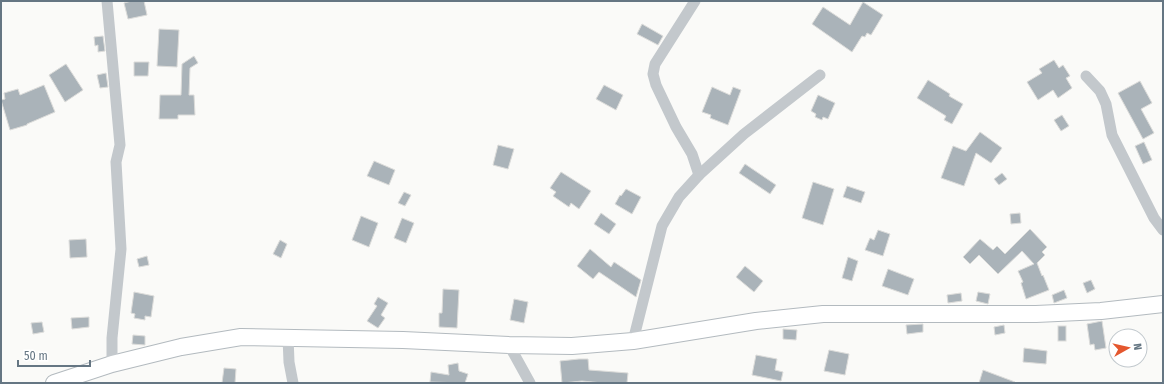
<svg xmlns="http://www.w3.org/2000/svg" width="1164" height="384" font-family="'Fira Sans Condensed',sans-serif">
	<rect width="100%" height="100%" fill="#fafaf8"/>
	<g fill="#aab3b9" stroke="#dcdcda">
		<path d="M 132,1 L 144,1 L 147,15 L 128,19 L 124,3 Z"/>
		<path d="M 863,2 L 883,15 L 871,35 L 867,33 L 865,37 L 862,36 L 852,52 L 812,24 L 823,7 L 850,25 Z"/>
		<path d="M 642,24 L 663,36 L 658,45 L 637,34 Z"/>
		<path d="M 159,29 L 179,30 L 177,67 L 157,66 Z"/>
		<path d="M 103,36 L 105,51 L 98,52 L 98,45 L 95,46 L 94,37 Z"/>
		<path d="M 194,56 L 198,63 L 190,68 L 189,95 L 194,95 L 195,115 L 178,115 L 178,119 L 159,119 L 160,95 L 181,95 L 182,64 Z"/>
		<path d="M 1054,60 L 1059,68 L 1063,65 L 1070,76 L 1066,78 L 1072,88 L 1058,98 L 1053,90 L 1038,100 L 1027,82 L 1042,73 L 1039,69 Z"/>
		<path d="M 134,62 L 149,62 L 148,76 L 134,76 Z"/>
		<path d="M 66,64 L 83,90 L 65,102 L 49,75 Z"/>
		<path d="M 106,73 L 108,87 L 100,88 L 97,75 Z"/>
		<path d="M 928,80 L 950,94 L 949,96 L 963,104 L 952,124 L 944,120 L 946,116 L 917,98 Z"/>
		<path d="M 1140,81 L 1152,103 L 1141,109 L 1154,133 L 1143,139 L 1118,93 Z"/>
		<path d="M 44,85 L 55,112 L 27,124 L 27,125 L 10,130 L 1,100 L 5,99 L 4,93 L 18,89 L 20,95 Z"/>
		<path d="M 604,85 L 623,95 L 616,110 L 596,99 Z"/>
		<path d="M 712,87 L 730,95 L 733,87 L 741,90 L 728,125 L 710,118 L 711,115 L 702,112 Z"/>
		<path d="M 818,95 L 835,103 L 828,119 L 823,117 L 822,120 L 815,117 L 816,114 L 811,111 Z"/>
		<path d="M 1062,115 L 1069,126 L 1061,131 L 1054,120 Z"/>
		<path d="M 980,132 L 1002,148 L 991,163 L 976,153 L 964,186 L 941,178 L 953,146 L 966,151 Z"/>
		<path d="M 1144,142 L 1152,160 L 1143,164 L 1135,146 Z"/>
		<path d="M 498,145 L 514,149 L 508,169 L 493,165 Z"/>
		<path d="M 374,161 L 395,170 L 389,185 L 367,176 Z"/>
		<path d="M 745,164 L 776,185 L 770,194 L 739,173 Z"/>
		<path d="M 561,172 L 591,191 L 579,209 L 571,203 L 569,207 L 553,196 L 556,192 L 550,188 Z"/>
		<path d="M 1002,173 L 1007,179 L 999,185 L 994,179 Z"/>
		<path d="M 813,182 L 834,189 L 823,225 L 802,218 Z"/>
		<path d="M 847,186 L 865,192 L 861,203 L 843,197 Z"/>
		<path d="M 626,189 L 641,197 L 632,214 L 615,204 L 620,195 L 621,196 Z"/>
		<path d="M 404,192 L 411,195 L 405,206 L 398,203 Z"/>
		<path d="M 601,213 L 616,224 L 609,234 L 594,224 Z"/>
		<path d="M 1020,213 L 1021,223 L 1011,224 L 1010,214 Z"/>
		<path d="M 361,216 L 378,223 L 369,247 L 352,240 Z"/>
		<path d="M 402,218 L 414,223 L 406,243 L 394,238 Z"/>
		<path d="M 1030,229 L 1047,247 L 1042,252 L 1045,255 L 1037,263 L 1042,276 L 1043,275 L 1049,290 L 1026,299 L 1021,283 L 1023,282 L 1018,271 L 1034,264 L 1022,251 L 998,274 L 979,255 L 970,264 L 963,257 L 980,239 L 993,250 L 997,246 L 1005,254 Z"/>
		<path d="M 878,230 L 890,234 L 883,256 L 865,250 L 870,238 L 874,240 Z"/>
		<path d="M 86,239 L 87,257 L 70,258 L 69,240 Z"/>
		<path d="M 280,240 L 287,244 L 281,258 L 273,254 Z"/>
		<path d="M 590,249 L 611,267 L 614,262 L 641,280 L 636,297 L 599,272 L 593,279 L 577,266 Z"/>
		<path d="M 147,256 L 149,265 L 139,267 L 137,259 Z"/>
		<path d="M 848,257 L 858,261 L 852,281 L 842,278 Z"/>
		<path d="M 745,266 L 763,281 L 754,292 L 736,277 Z"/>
		<path d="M 888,269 L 914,279 L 908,295 L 882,286 Z"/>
		<path d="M 1091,280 L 1095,289 L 1087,293 L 1083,283 Z"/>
		<path d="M 443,289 L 459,290 L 457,328 L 439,327 L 439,313 L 442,313 Z"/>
		<path d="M 1064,290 L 1067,298 L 1054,303 L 1052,295 Z"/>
		<path d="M 134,292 L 154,296 L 151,317 L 145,316 L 145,320 L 134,318 L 135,314 L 131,313 Z"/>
		<path d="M 978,292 L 990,294 L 988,304 L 976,301 Z"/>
		<path d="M 961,293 L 962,301 L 948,303 L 947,295 Z"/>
		<path d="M 378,297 L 388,303 L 381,315 L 385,318 L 378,328 L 367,321 L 377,306 L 374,304 Z"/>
		<path d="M 514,299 L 528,302 L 524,323 L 510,320 Z"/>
		<path d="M 89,317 L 89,327 L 72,329 L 71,318 Z"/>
		<path d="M 1102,321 L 1106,348 L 1095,350 L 1094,344 L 1090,345 L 1087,324 Z"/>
		<path d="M 42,322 L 44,332 L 33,334 L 31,323 Z"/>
		<path d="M 923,324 L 923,332 L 907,334 L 906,325 Z"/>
		<path d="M 1004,325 L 1005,333 L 995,335 L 994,327 Z"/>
		<rect x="1058" y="326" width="8" height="15"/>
		<path d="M 783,329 L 797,330 L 796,340 L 783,339 Z"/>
		<path d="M 133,335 L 145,336 L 145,345 L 132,344 Z"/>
		<path d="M 1024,348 L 1047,351 L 1046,364 L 1023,362 Z"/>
		<path d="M 829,350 L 849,354 L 845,375 L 824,371 Z"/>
		<path d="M 756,355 L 777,359 L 775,370 L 783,372 L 781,381 L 752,375 Z"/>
		<path d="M 579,359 L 588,359 L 589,370 L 628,373 L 627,383 L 603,383 L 582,381 L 562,383 L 560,361 Z"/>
		<path d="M 458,363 L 459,371 L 468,374 L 465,383 L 430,382 L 431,372 L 449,375 L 448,365 Z"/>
		<path d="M 224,368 L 236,369 L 235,383 L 222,383 Z"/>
		<path d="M 983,370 L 1015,382 L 1015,383 L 979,383 Z"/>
	</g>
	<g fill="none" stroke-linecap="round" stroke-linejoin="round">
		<defs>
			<path id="secondary" d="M 54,383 L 112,364 L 181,347 L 241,337 L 403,340 L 509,345 L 572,346 L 633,341 L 756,321 L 823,314 L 1036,314 L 1101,311 L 1163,304"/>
		</defs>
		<use href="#secondary" stroke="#b3babf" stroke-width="18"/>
		<g stroke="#c3c8cc" stroke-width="11">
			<path d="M 107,1 L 120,145 L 116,162 L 121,249 L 112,338 L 112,364"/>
			<path d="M 695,1 L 655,64 L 653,74 L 656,85 L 676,127 L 692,154 L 699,175"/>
			<path d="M 1086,76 L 1100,91 L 1106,104 L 1112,135 L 1154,218 L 1163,230"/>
			<path d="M 288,337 L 289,362 L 293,383"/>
			<path d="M 633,341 L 662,226 L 679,197 L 699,175 L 744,134 L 820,75"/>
			<path d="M 509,345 L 530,383"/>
		</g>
		<use href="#secondary" stroke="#fff" stroke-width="16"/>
	</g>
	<rect width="1164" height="384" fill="none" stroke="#657683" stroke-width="4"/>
	<g transform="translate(1128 348) rotate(82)"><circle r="19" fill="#ffffff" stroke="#c1c8cd"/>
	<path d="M0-3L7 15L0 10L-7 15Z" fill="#e4572e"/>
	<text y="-6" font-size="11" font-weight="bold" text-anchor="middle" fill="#657683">N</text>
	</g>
	<path d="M18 360v6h72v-6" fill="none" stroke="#657683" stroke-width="2"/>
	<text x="24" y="360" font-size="12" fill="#657683" stroke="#ffffff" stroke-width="3" paint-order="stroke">50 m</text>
</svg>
